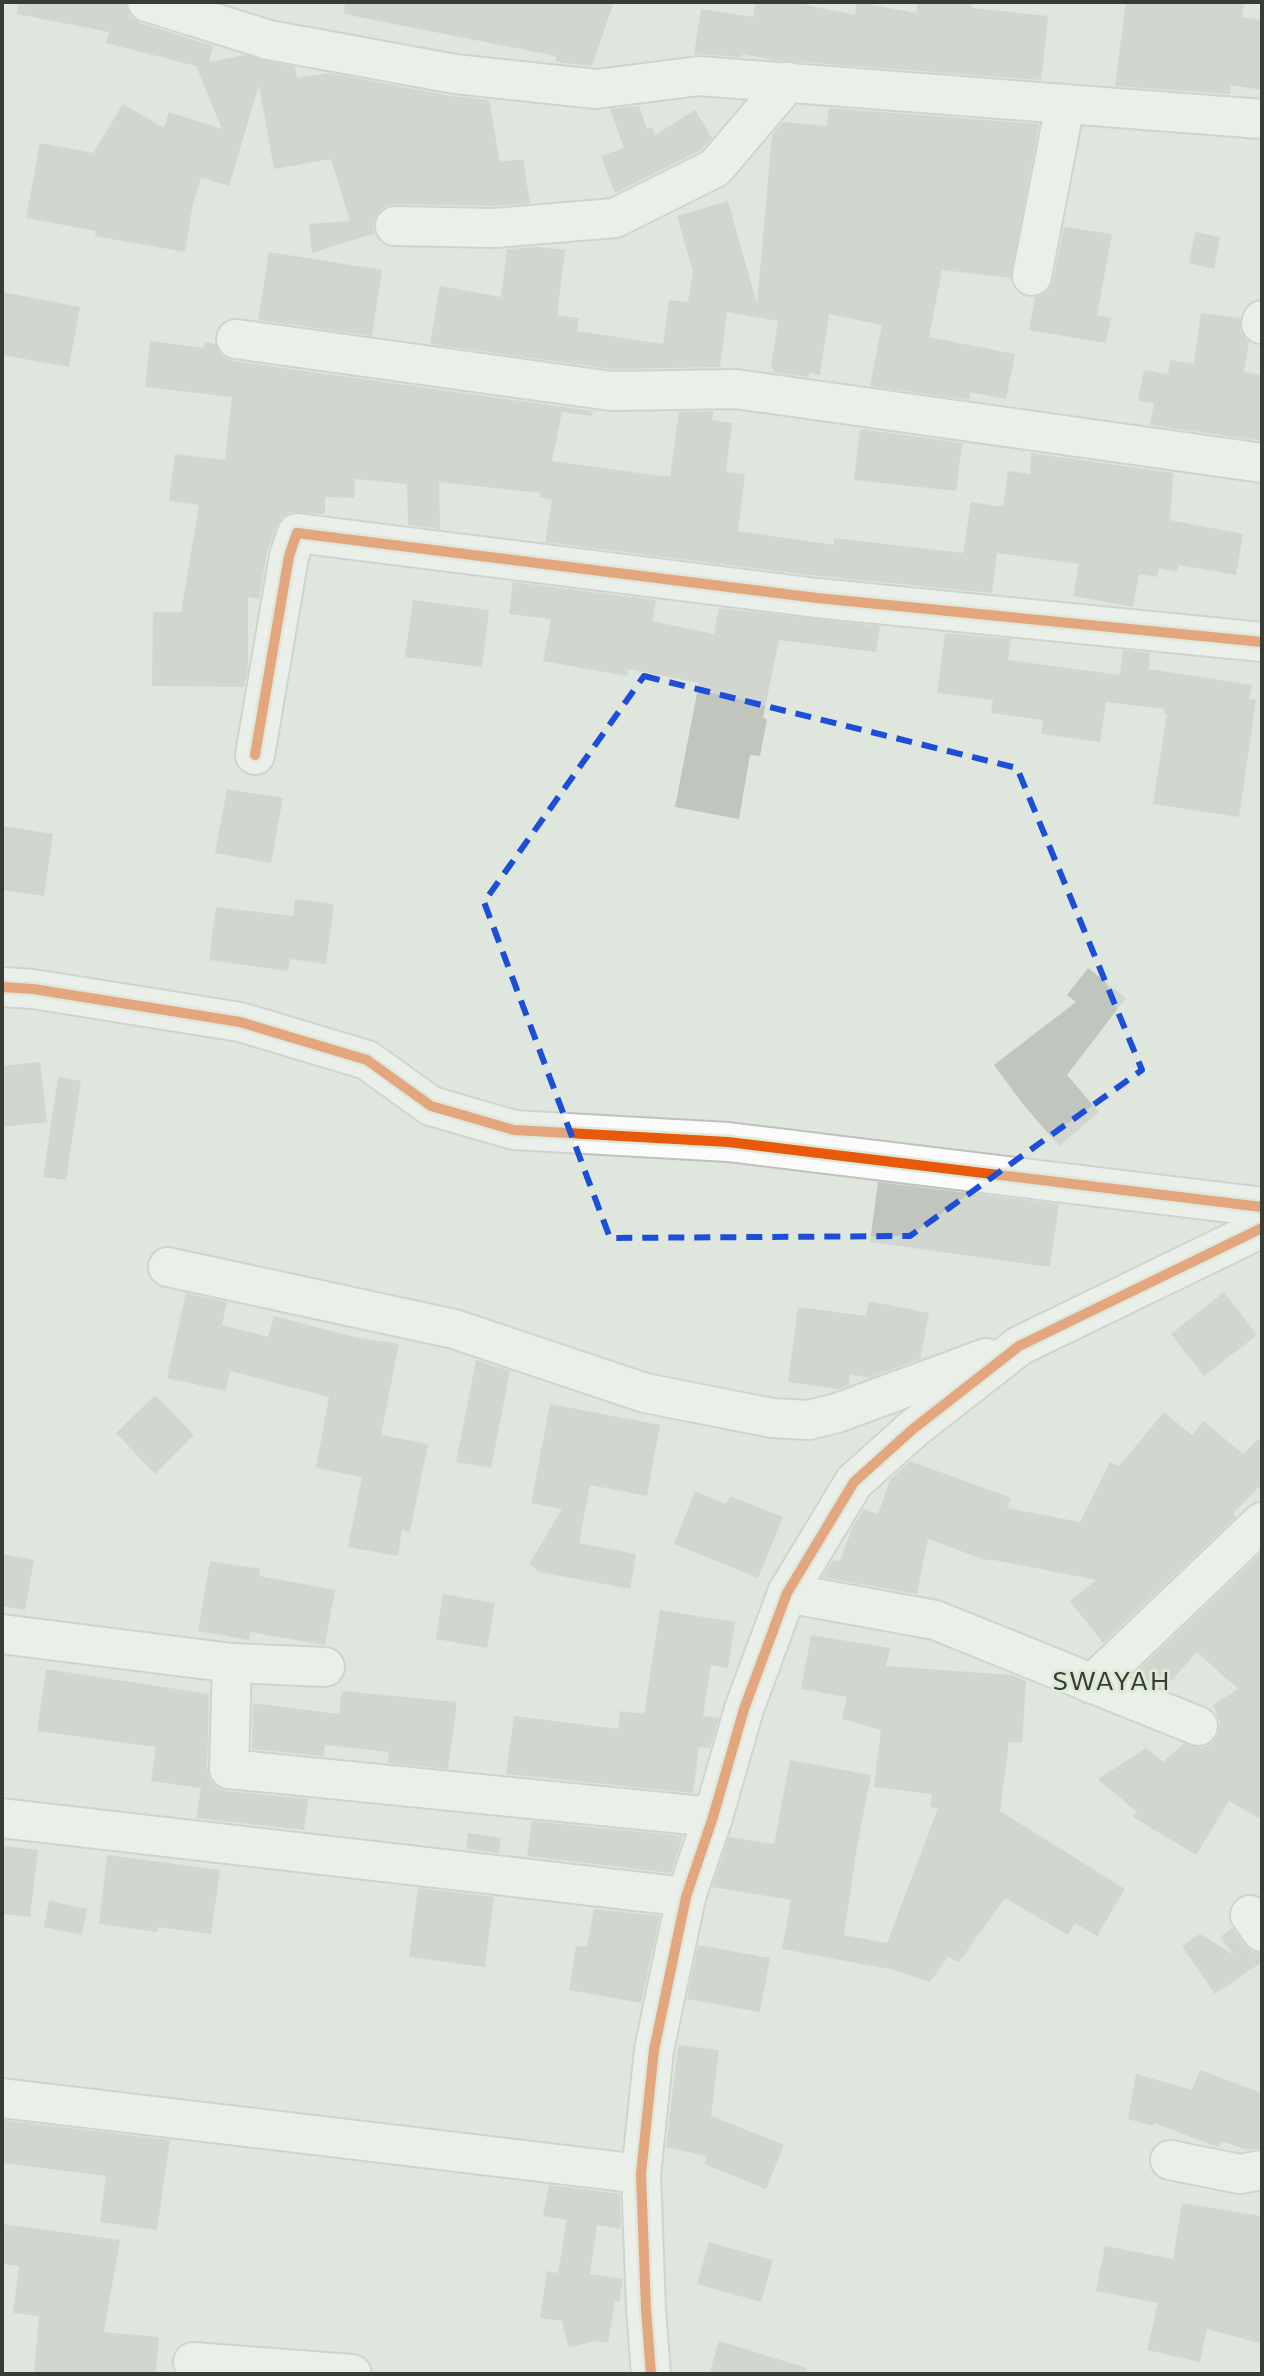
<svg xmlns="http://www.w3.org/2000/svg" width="1264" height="2376" font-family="Commissioner,sans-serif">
	<rect width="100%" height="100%" fill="#dfe6dd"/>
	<g fill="#c0c6be">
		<path d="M 18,2 L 126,2 L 130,16 L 140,23 L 213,46 L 209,62 L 244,55 L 295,67 L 297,78 L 329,73 L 451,96 L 489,100 L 500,162 L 523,159 L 530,203 L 494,206 L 395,204 L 385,206 L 377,214 L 373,225 L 375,233 L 312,253 L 309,224 L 350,221 L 331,159 L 274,169 L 259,85 L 229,186 L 201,178 L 193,203 L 185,252 L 95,236 L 96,231 L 26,218 L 40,143 L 93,153 L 123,104 L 164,128 L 169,112 L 222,129 L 196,66 L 106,43 L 109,32 L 17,14 Z"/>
		<path d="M 345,2 L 614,2 L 592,66 L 563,63 L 556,61 L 556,56 L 344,14 Z"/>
		<path d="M 756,2 L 806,2 L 806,5 L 855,15 L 857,2 L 916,13 L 918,2 L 973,2 L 972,8 L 1048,16 L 1041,80 L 773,60 L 743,54 L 742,57 L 694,54 L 701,9 L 753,17 Z"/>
		<path d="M 1126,2 L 1244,2 L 1242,17 L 1262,20 L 1262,90 L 1231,85 L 1230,94 L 1115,86 Z"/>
		<path d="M 639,106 L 647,129 L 652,127 L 655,135 L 695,110 L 712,138 L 701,150 L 615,193 L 601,156 L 624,148 L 610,109 Z"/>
		<path d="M 829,108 L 1039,124 L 1011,278 L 942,270 L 929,337 L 1015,354 L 1006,399 L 970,392 L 969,400 L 870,386 L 882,325 L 829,314 L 820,375 L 809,373 L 809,377 L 773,372 L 773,368 L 771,368 L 778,321 L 727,312 L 720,367 L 612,369 L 430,344 L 440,286 L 501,297 L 507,249 L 538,247 L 565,250 L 557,315 L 579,318 L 577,331 L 663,344 L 669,300 L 688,302 L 693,272 L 677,216 L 728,201 L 757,304 L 772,135 L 783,122 L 827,126 Z"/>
		<path d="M 1064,227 L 1112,234 L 1097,315 L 1111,318 L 1106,343 L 1029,330 L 1035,297 L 1048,291 L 1053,281 Z"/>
		<path d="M 1195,232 L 1220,237 L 1214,269 L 1189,263 Z"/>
		<path d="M 269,252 L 382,270 L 372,336 L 258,320 Z"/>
		<path d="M 2,292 L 80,307 L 69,367 L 2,355 Z"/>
		<path d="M 1201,313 L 1240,318 L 1240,331 L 1249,342 L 1244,372 L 1262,376 L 1262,441 L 1150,425 L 1154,403 L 1138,401 L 1144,370 L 1168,374 L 1170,360 L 1194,364 Z"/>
		<path d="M 150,341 L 204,348 L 205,342 L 215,344 L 222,356 L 233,361 L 593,411 L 592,416 L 562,412 L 552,461 L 670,477 L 679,412 L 714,411 L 712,420 L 732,423 L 726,472 L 745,474 L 738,531 L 834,545 L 834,538 L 963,553 L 971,502 L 1003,507 L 1008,471 L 1030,474 L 1031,453 L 1173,473 L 1170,520 L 1243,534 L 1236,575 L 1178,565 L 1177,572 L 1159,568 L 1157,577 L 1139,574 L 1133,607 L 1073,596 L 1079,564 L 997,553 L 992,593 L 819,576 L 545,542 L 552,500 L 539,497 L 540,493 L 439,482 L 440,529 L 408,525 L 407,484 L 355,479 L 354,498 L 325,497 L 325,514 L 291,512 L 282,517 L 277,525 L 267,552 L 259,599 L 248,597 L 248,667 L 244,687 L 152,686 L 153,612 L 181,612 L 199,505 L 169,501 L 175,454 L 225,460 L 232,397 L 145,387 Z"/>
		<path d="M 860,429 L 962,443 L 956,491 L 854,480 Z"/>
		<path d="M 513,582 L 656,600 L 652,621 L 714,634 L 719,608 L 880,626 L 876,652 L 779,640 L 763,718 L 767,719 L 760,756 L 750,755 L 739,819 L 675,807 L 699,683 L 628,669 L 627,676 L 543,661 L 551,619 L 509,614 Z"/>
		<path d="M 413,600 L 489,610 L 482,667 L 405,657 Z"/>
		<path d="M 945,633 L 1011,639 L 1008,660 L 1120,675 L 1123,650 L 1150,653 L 1149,669 L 1252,685 L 1249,699 L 1256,700 L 1239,817 L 1153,804 L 1167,714 L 1164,714 L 1165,709 L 1106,702 L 1100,742 L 1041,734 L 1043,720 L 991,713 L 993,700 L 937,693 Z"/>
		<path d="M 227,789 L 283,798 L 271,863 L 215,853 Z"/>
		<path d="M 2,826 L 53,834 L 44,896 L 2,890 Z"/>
		<path d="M 295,899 L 334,904 L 326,964 L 290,959 L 288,971 L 209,960 L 216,907 L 293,916 Z"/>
		<path d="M 1088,968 L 1126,998 L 1067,1075 L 1099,1112 L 1059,1146 L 1022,1103 L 994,1065 L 1076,1002 L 1067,995 Z"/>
		<path d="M 40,1062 L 47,1122 L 2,1127 L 2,1066 Z"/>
		<path d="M 58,1077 L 81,1081 L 66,1180 L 43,1177 Z"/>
		<path d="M 878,1182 L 1059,1204 L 1050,1267 L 870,1242 Z"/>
		<path d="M 1224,1292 L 1257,1335 L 1204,1376 L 1171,1334 Z"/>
		<path d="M 186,1293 L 227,1302 L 222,1325 L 268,1337 L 274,1316 L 354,1337 L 399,1344 L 381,1435 L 428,1444 L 410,1532 L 402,1530 L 398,1556 L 348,1547 L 362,1477 L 316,1468 L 329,1397 L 230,1371 L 226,1391 L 167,1378 Z"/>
		<path d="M 869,1301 L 929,1313 L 920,1359 L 869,1378 L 850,1374 L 849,1385 L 839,1389 L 788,1382 L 798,1307 L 866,1316 Z"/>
		<path d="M 476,1360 L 510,1371 L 491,1468 L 456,1462 Z"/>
		<path d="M 155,1395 L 194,1435 L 155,1474 L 116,1433 Z"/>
		<path d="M 550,1404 L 660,1425 L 647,1496 L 590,1485 L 579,1543 L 636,1554 L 630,1589 L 540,1572 L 529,1564 L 562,1509 L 531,1503 Z"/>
		<path d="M 1164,1412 L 1192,1435 L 1204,1421 L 1243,1454 L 1262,1436 L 1262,1484 L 1233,1513 L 1236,1517 L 1103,1643 L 1070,1601 L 1096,1580 L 989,1559 L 988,1561 L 928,1539 L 917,1594 L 822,1577 L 833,1560 L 840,1561 L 853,1526 L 864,1509 L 878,1514 L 890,1480 L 910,1461 L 1011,1498 L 1007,1508 L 1080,1522 L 1110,1462 L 1119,1466 Z"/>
		<path d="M 695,1491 L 726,1504 L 730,1496 L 783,1517 L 758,1578 L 674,1544 Z"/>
		<path d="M 1262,1552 L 1262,1820 L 1229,1801 L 1196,1855 L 1133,1817 L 1137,1812 L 1098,1779 L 1146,1748 L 1163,1762 L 1183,1744 L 1202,1748 L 1211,1744 L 1218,1735 L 1220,1722 L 1213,1705 L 1238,1689 L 1197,1652 L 1164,1689 L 1134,1674 Z"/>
		<path d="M 2,1554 L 34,1560 L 25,1610 L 2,1606 Z"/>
		<path d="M 210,1561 L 260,1569 L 259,1576 L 335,1590 L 325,1645 L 250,1632 L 249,1640 L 198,1631 Z"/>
		<path d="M 443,1594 L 495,1603 L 487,1648 L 436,1639 Z"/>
		<path d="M 660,1610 L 735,1622 L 728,1668 L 711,1665 L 703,1716 L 719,1718 L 710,1748 L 699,1747 L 693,1793 L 506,1774 L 514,1716 L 618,1729 L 620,1711 L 644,1714 Z"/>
		<path d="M 811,1635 L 890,1648 L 886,1666 L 1012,1675 L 1026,1681 L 1022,1743 L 1009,1742 L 1000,1811 L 1125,1889 L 1097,1936 L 1075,1923 L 1068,1935 L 1005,1898 L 959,1962 L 948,1957 L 930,1982 L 894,1970 L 782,1949 L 791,1900 L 712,1887 L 729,1837 L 774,1844 L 790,1760 L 871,1775 L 857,1847 L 844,1935 L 887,1943 L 938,1808 L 930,1807 L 932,1794 L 874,1787 L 881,1730 L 842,1719 L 847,1697 L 801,1689 Z"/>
		<path d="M 46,1669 L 209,1694 L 207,1768 L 210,1780 L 217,1788 L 227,1791 L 308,1799 L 304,1830 L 196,1818 L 201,1788 L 151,1781 L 156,1747 L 37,1731 Z"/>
		<path d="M 342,1691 L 457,1702 L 448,1769 L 388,1763 L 389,1752 L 325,1745 L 324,1756 L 252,1749 L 253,1703 L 339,1714 Z"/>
		<path d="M 532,1821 L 683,1836 L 671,1873 L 527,1856 Z"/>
		<path d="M 468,1833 L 501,1838 L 499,1853 L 466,1849 Z"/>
		<path d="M 2,1846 L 38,1850 L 30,1917 L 2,1914 Z"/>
		<path d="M 107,1855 L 220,1870 L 211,1934 L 158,1927 L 157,1932 L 99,1924 Z"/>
		<path d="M 418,1888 L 494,1897 L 485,1967 L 409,1957 Z"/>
		<path d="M 49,1901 L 87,1909 L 82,1935 L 44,1927 Z"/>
		<path d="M 594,1909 L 660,1916 L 641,2003 L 569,1990 L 576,1946 L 587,1947 Z"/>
		<path d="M 1232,1928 L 1245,1945 L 1252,1952 L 1262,1954 L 1262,1962 L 1215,1994 L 1182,1946 L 1200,1934 L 1234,1955 L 1220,1937 Z"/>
		<path d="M 698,1945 L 770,1958 L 760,2012 L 687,1999 Z"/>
		<path d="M 678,2045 L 719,2050 L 711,2116 L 784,2145 L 766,2189 L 704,2164 L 707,2156 L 666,2147 Z"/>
		<path d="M 1200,2070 L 1262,2093 L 1262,2149 L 1247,2150 L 1222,2141 L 1218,2147 L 1154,2123 L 1153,2126 L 1128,2119 L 1136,2074 L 1192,2090 Z"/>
		<path d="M 2,2120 L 170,2140 L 157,2230 L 100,2222 L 106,2176 L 2,2163 Z"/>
		<path d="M 549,2185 L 620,2194 L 621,2229 L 597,2225 L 590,2274 L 623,2279 L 619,2302 L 615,2301 L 608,2343 L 595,2341 L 569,2348 L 562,2321 L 540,2318 L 547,2271 L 558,2273 L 567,2220 L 543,2216 Z"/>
		<path d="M 1182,2203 L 1262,2216 L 1262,2344 L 1207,2329 L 1200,2362 L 1147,2350 L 1158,2303 L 1096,2291 L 1105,2246 L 1173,2259 Z"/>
		<path d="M 2,2224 L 120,2240 L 104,2332 L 159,2337 L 156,2374 L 34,2374 L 39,2316 L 13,2313 L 19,2266 L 2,2264 Z"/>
		<path d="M 709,2242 L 773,2260 L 761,2302 L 697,2284 Z"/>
		<path d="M 719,2341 L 807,2368 L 806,2374 L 709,2374 Z"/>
	</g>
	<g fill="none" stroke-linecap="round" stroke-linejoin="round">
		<defs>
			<g id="minor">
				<path d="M 147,2 L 269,40 L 455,74 L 596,89 L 699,76 L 1262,119"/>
				<path d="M 395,226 L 495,228 L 615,218 L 715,168 L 788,82"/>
				<path d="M 1032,276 L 1065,105"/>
				<path d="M 1261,324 L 1262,320"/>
				<path d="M 236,339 L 611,391 L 736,389 L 1262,463"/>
				<path d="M 255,755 L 289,556 L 297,533 L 817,598 L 1262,642"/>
				<path d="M 2,987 L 33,989 L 240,1022 L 367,1060 L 431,1106 L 514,1130 L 728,1142 L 1262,1207"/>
				<path d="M 168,1267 L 454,1329 L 645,1393 L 772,1418 L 809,1420 L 837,1413 L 986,1358"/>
				<path d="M 787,1593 L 935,1620 L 1198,1726"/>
				<path d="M 2,1634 L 232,1663 L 325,1667"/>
				<path d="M 232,1663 L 229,1769 L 713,1817"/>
				<path d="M 1092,1684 L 1262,1522"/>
				<path d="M 2,1818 L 686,1897"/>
				<path d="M 1250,1915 L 1262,1932"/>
				<path d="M 2,2098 L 641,2174"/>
				<path d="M 1170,2160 L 1240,2174 L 1262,2170"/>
				<path d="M 193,2362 L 352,2374"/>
				<path d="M 651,2374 L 646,2309 L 641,2174 L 654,2050 L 686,1897 L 713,1817 L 744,1709 L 787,1593 L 854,1482 L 913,1429 L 1019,1346 L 1262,1228"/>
			</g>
		</defs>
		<use href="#minor" stroke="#bdc2bb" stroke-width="42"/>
		<use href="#minor" stroke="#fafbfa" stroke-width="38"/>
		<defs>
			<g id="cycleway">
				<path d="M 255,755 L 289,556 L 297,533 L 817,598 L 1262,642"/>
				<path d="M 2,987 L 33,989 L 240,1022 L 367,1060 L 431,1106 L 514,1130 L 728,1142 L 1262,1207"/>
				<path d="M 651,2374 L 646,2309 L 641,2174 L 654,2050 L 686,1897 L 713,1817 L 744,1709 L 787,1593 L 854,1482 L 913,1429 L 1019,1346 L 1262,1228"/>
			</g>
		</defs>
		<use href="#cycleway" stroke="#deead9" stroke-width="15"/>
		<use href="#cycleway" stroke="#e8590c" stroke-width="10"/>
	</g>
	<path d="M0 0H1264V2376H0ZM 644,676 L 1017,768 L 1142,1070 L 910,1236 L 610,1238 L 484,902 Z" fill="#dfe6dd" fill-opacity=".55" fill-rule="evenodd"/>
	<path fill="none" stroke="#1d4ed8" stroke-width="6" stroke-dasharray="16 10" stroke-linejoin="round" d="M 644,676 L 1017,768 L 1142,1070 L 910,1236 L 610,1238 L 484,902 Z"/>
	<g text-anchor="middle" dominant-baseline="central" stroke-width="6" stroke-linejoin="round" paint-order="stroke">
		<g font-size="26" letter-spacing="2" fill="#373c35" stroke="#deead9">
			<text x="1112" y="1679">SWAYAH</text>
		</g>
	</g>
	<rect width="1264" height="2376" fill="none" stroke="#373c35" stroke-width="8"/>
</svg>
